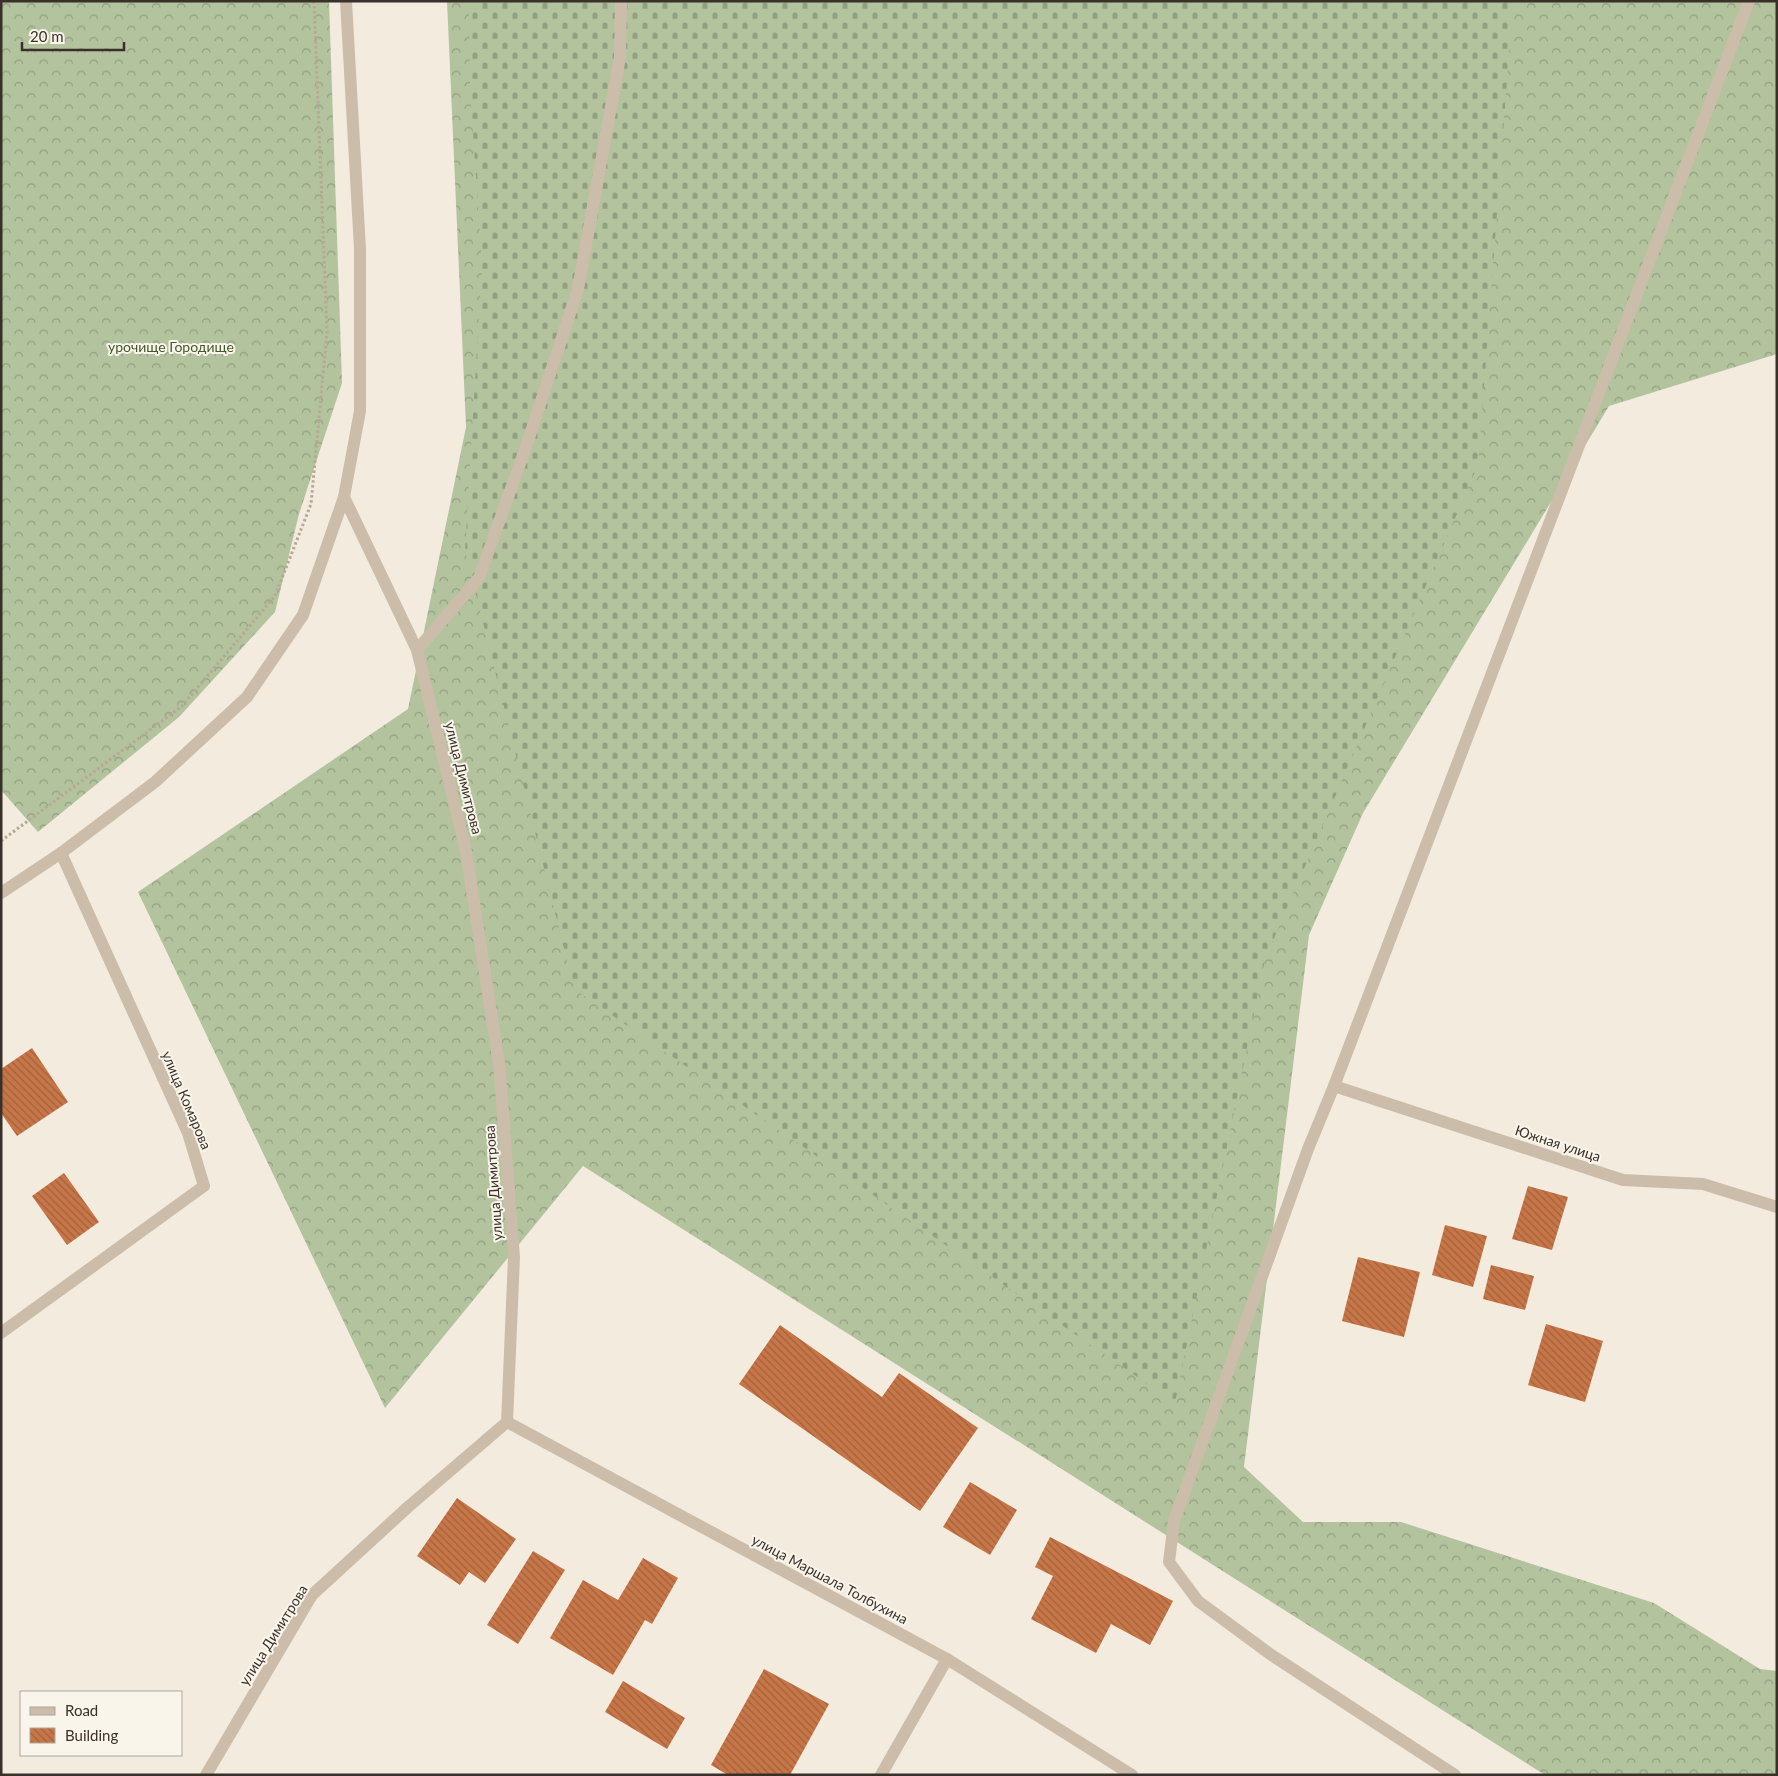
<svg xmlns="http://www.w3.org/2000/svg" width="1778" height="1776" font-family="Lato,sans-serif">
	<defs>
		<pattern id="forest-crowns" width="20" height="18" patternUnits="userSpaceOnUse" patternTransform="scale(1.25)"><rect width="20" height="18" fill="#b2c39e"/><path d="M2 6a3 3 0 1 1 6 0M12 15a3 3 0 1 1 6 0" fill="none" stroke="#929f81"/></pattern>
		<pattern id="cemetery-stones" width="16" height="16" patternUnits="userSpaceOnUse" patternTransform="scale(1.25)"><rect width="16" height="16" fill="#b2c39e"/><path d="M2 7V4a2 2 0 0 1 4 0v3zM10 15v-3a2 2 0 0 1 4 0v3z" fill="#929f81"/></pattern>
		<pattern id="building-back-hatch" width="6" height="6" patternUnits="userSpaceOnUse" patternTransform="scale(1.25)"><rect width="6" height="6" fill="#c77648"/><path d="M-1 5l2 2M0 0l6 6M5-1l2 2" fill="none" stroke="#a3613c"/></pattern>
	</defs>
	<rect width="100%" height="100%" fill="#f3ecde"/>
	<g fill="url(#forest-crowns)">
		<path d="M 1,1 L 329,1 L 342,383 L 299,514 L 275,612 L 179,717 L 38,832 L 1,790 Z"/>
		<path d="M 447,1 L 1777,1 L 1777,354 L 1609,406 L 1363,813 L 1309,935 L 1244,1467 L 1303,1522 L 1401,1522 L 1654,1603 L 1760,1669 L 1777,1671 L 1777,1775 L 1545,1775 L 583,1166 L 385,1408 L 138,892 L 408,709 L 466,427 Z"/>
	</g>
	<path fill="url(#cemetery-stones)" d="M 469,1 L 1513,1 L 1478,465 L 1265,959 L 1175,1403 L 574,989 L 465,550 L 482,264 L 470,89 Z"/>
	<g fill="url(#building-back-hatch)">
		<path d="M 32,1048 L 68,1102 L 17,1136 L 1,1113 L 1,1069 Z"/>
		<path d="M 64,1173 L 99,1222 L 67,1245 L 32,1196 Z"/>
		<path d="M 1528,1186 L 1568,1197 L 1552,1250 L 1512,1239 Z"/>
		<path d="M 1445,1225 L 1487,1236 L 1473,1287 L 1432,1275 Z"/>
		<path d="M 1358,1257 L 1420,1272 L 1404,1337 L 1342,1321 Z"/>
		<path d="M 1491,1265 L 1534,1276 L 1525,1310 L 1483,1299 Z"/>
		<path d="M 1546,1324 L 1603,1341 L 1585,1402 L 1528,1385 Z"/>
		<path d="M 780,1325 L 882,1397 L 899,1373 L 978,1428 L 920,1511 L 739,1384 Z"/>
		<path d="M 970,1482 L 1017,1510 L 990,1555 L 943,1527 Z"/>
		<path d="M 457,1498 L 516,1539 L 485,1583 L 469,1572 L 460,1585 L 417,1556 Z"/>
		<path d="M 1050,1537 L 1173,1601 L 1150,1645 L 1111,1624 L 1096,1653 L 1031,1619 L 1053,1576 L 1035,1567 Z"/>
		<path d="M 533,1551 L 565,1570 L 518,1644 L 487,1625 Z"/>
		<path d="M 643,1558 L 678,1578 L 652,1624 L 645,1620 L 613,1675 L 550,1638 L 583,1580 L 618,1600 Z"/>
		<path d="M 764,1669 L 829,1704 L 790,1775 L 728,1775 L 711,1765 Z"/>
		<path d="M 623,1681 L 685,1718 L 667,1749 L 605,1712 Z"/>
	</g>
	<g fill="none" stroke-linecap="round" stroke-linejoin="round">
		<path stroke="#b8a794" stroke-width="3" stroke-dasharray="2.5 2.5" stroke-linecap="butt" d="M 1,841 L 182,706 L 275,596 L 311,504 L 327,332 L 314,1"/>
		<g stroke="#ccbdaa" stroke-width="12">
			<path d="M 417,650 L 479,578 L 527,444 L 578,289 L 620,57 L 621,1"/>
			<path d="M 1,893 L 61,853 L 155,782 L 247,697 L 303,615 L 344,497 L 360,411 L 360,249 L 346,1"/>
			<path d="M 1334,1086 L 1623,1180 L 1703,1184 L 1777,1207"/>
			<path d="M 1,1333 L 204,1186 L 188,1133 L 61,853"/>
			<path d="M 507,1422 L 947,1659 L 1132,1775"/>
			<path d="M 206,1775 L 312,1595 L 408,1507 L 507,1422 L 514,1257 L 499,1063 L 466,851 L 417,650 L 344,497"/>
			<path d="M 881,1775 L 947,1659"/>
			<path d="M 1455,1775 L 1270,1654 L 1198,1601 L 1169,1562 L 1174,1521 L 1308,1149 L 1334,1086 L 1749,1"/>
		</g>
	</g>
	<g text-anchor="middle" dominant-baseline="central" stroke-width="4" stroke-linejoin="round" paint-order="stroke">
		<g font-size="14" fill="#43582d" stroke="#faf5eb">
			<text x="171" y="346">урочище Городище</text>
		</g>
		<g font-size="14" fill="#39302a" stroke="#faf5eb">
			<text transform="translate(464 778) rotate(76)">улица Димитрова</text>
			<text transform="translate(187 1100) rotate(67)">улица Комарова</text>
			<text transform="translate(1558 1143) rotate(18)">Южная улица</text>
			<text transform="translate(493 1183) rotate(-94)">улица Димитрова</text>
			<text transform="translate(830 1579) rotate(28)">улица Маршала Толбухина</text>
			<text transform="translate(273 1635) rotate(-58)">улица Димитрова</text>
		</g>
	</g>
	<rect width="1778" height="1776" fill="none" stroke="#39302a" stroke-width="5"/>
	<rect x="20" y="1691" width="162" height="65" fill="#faf5eb" stroke="#ada69e"/>
	<rect x="30" y="1707" width="25" height="8" fill="#ccbdaa" stroke="#ada69e"/>
	<text x="65" y="1716" font-size="15" fill="#39302a">Road</text>
	<rect x="30" y="1728" width="25" height="15" fill="url(#building-back-hatch)" stroke="#ada69e"/>
	<text x="65" y="1741" font-size="15" fill="#39302a">Building</text>
	<path d="M22 42v8h102v-8" fill="none" stroke="#39302a" stroke-width="2.5"/>
	<text x="30" y="42" font-size="15" fill="#39302a" stroke="#faf5eb" stroke-width="4" paint-order="stroke">20 m</text>
</svg>
